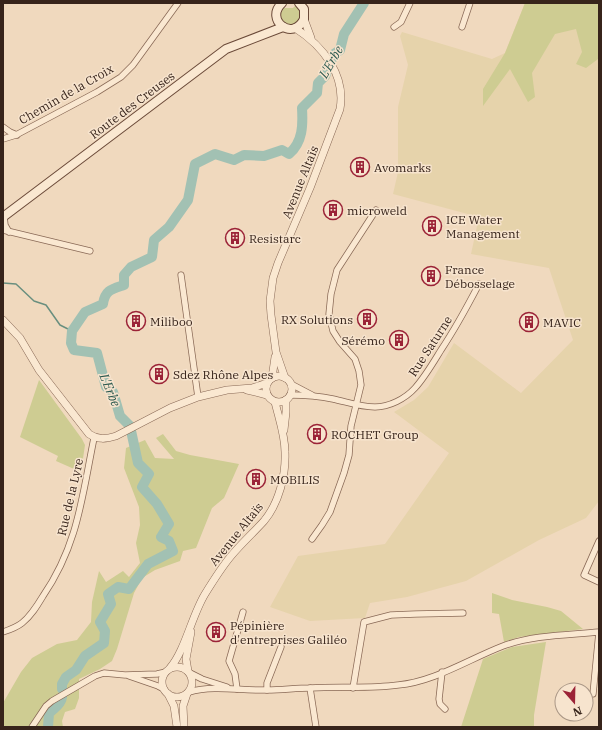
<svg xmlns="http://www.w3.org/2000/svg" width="602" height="730" font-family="'IBM Plex Serif',serif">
	<rect width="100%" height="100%" fill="#f0d9be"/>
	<path fill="#e6d3ab" d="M 525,3 L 599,3 L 599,501 L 586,518 L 539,540 L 466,581 L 407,597 L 370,603 L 365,618 L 310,621 L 270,607 L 298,556 L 385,544 L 449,453 L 394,412 L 414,400 L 428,387 L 454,343 L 521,393 L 573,340 L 549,268 L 471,254 L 479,217 L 393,194 L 398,172 L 398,107 L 408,65 L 400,36 L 402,32 L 492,59 L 505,53 Z"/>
	<g fill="#cecc92">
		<path d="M 525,3 L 599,3 L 599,60 L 598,59 L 586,68 L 576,64 L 582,52 L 576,29 L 555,34 L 532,73 L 535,97 L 528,102 L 510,69 L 483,106 L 483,89 L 505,53 Z"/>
		<path d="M 295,6 C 310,15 291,33 282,20 C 280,15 281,11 284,8 L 293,8 Z"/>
		<path d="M 39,380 L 82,439 L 85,445 L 81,472 L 56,461 L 58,456 L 20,437 Z"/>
		<path d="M 163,434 L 176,451 L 190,455 L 239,464 L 224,498 L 212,508 L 196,548 L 183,551 L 180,561 L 155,570 L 142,578 L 134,593 L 117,649 L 112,661 L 100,669 L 79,679 L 79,698 L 75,709 L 65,712 L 62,721 L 63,727 L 3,727 L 3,703 L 21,672 L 32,658 L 57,644 L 77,640 L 91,622 L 92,602 L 99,571 L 106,582 L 123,571 L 129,577 L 140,563 L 136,543 L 140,525 L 139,507 L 124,468 L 126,448 L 145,440 L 155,458 L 174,459 L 156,438 Z"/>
		<path d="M 492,593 L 512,600 L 547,607 L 561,611 L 583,629 L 519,637 L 504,642 L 499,614 L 492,613 Z"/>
		<path d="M 546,642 L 534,715 L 534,727 L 461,727 L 483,659 L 512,647 Z"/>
	</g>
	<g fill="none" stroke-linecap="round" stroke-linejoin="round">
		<path stroke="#698f7f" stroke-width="1.5" d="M 3,283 L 16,284 L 34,301 L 46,305 L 60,325 L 72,331"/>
		<g stroke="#a2c1b3" stroke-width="10">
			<path d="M 62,689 L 62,684 L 66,677 L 76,670 L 85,656 L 104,643 L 105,631 L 100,622 L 111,604 L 108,594 L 118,587 L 129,589 L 148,564 L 173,551 L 169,541 L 161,537 L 169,524 L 157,504 L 142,487 L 149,474 L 138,463 L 130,426 L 120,416 L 113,392 L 106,387 L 97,353 L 74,350 L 71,343 L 72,331 L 85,312 L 103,304 C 105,290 112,289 124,285 L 124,275 L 131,267 L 152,257 L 154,240 L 169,227 L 188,200 L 195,164 L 215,154 L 234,160 L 244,155 L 264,156 L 282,150 L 289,154 C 303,142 303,125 302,108 L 317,93 L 318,83 L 325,76 L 334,54 L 340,50 L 344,34 L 364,3"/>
			<path d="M 48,727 L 49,713 C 54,709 61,704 62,697"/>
		</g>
		<defs>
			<g id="minor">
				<path d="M 394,27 L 401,22 L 410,3"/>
				<path d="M 462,27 L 470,3"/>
				<path d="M 3,127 L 10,132 L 17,135"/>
				<path d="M 3,139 L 16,135 L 97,92 L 121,77 L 133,65 L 178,3"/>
				<path d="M 4,216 L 5,225 L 9,232"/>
				<path d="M 3,230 L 90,251"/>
				<path d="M 181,275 L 198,397"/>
				<path d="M 291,384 L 312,395"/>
				<path d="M 290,395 C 305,395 319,396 333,399 C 347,402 360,407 375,407 C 389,407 405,399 415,388 C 425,377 433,363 441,350 C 455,329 467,307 479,284"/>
				<path d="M 312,539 L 322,525 L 330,512 L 344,473 L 349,455 L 351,426 L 361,385 L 359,371 L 355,359 L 340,342 L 333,331 L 329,314 L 331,294 L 337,270 L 376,210"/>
				<path d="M 599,541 L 584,575 L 599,582"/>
				<path d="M 3,632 C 9,630 17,627 22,623 C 31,616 37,606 43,596 C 78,545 82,497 94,438"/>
				<path d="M 442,672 L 439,699 L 440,704 L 445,709"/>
				<path d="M 190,673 L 202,679 L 227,687"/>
				<path d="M 129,676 L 158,686 L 164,689"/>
				<path d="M 310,688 L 316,727"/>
				<path d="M 353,688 L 364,622 L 391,615 L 416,614 L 463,613"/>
				<path d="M 237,689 L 235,674 L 229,661 L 243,612"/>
				<path d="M 267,690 L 267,683 L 281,647"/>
				<path d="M 189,692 C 215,685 241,691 267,690 C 282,690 296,688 310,688 C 339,686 369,689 398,685 C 434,682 469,659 503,646 C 533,635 567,635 599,632 L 593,694"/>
				<path d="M 32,727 L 46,706 L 52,701 L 95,676 L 104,673 L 125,675 L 157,674 L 166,672"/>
			</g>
			<g id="tertiary">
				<path d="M 304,19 L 311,38"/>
				<path d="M 3,320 L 20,338 L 39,370 L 89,434 C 98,440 106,439 116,436 L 170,408 L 198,397 L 227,390 L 252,388 L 267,383"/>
				<circle cx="279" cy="389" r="13"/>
				<path d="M 272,378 L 275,357"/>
				<path d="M 285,378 L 276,352 L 271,315 L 270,301 L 273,278 L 278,263 L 310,188 L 340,109 C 346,75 323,46 295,28"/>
				<path d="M 247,390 L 267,395"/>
				<path d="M 284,430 L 286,412 L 286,400"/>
				<circle cx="177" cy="682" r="15"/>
				<path d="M 170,668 C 185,651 192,615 205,594 C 213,581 221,568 231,556 C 241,544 253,533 264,521 C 279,503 286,475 285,452 C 285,435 279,419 275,402"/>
				<path d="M 188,671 L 186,659 L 191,632"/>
				<path d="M 168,694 L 174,706 L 177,727"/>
				<path d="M 184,727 L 183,706 L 187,694"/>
			</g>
			<g id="secondary">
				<path d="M 282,3 C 264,20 293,42 304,19 L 304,9 L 299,3"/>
				<path d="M 3,217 L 226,49 L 283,27"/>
			</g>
		</defs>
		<use href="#minor" stroke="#896956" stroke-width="7"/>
		<use href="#tertiary" stroke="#896956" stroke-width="8"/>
		<use href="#secondary" stroke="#6b4a39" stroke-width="10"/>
		<use href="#minor" stroke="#fae8d1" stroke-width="5.5"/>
		<use href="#tertiary" stroke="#fae8d1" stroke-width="7"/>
		<use href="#secondary" stroke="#fae8d1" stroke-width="8"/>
	</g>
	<defs>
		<symbol id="building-ring" viewBox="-11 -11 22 22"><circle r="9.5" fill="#f7e4ce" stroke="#9b2337" stroke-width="1.5"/><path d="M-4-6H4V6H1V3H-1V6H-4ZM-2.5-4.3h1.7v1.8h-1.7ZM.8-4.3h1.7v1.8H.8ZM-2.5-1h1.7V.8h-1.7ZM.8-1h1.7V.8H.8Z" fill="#9b2337"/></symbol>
	</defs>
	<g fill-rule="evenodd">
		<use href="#building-ring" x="349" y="156" width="22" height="22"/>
		<use href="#building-ring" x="322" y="199" width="22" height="22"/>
		<use href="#building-ring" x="421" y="215" width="22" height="22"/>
		<use href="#building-ring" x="224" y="227" width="22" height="22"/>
		<use href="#building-ring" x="420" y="265" width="22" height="22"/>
		<use href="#building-ring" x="356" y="308" width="22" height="22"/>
		<use href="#building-ring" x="125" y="310" width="22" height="22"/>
		<use href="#building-ring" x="518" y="311" width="22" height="22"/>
		<use href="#building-ring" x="388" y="329" width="22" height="22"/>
		<use href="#building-ring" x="148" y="363" width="22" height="22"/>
		<use href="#building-ring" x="306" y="423" width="22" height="22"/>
		<use href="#building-ring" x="245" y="468" width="22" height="22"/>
		<use href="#building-ring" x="205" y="621" width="22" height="22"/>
	</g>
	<g text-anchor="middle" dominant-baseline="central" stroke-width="3" stroke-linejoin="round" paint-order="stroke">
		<g font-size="12" fill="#37241b" stroke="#f7e4ce">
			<text transform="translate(66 94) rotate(-30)">Chemin de la Croix</text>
			<text transform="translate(132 105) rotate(-37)">Route des Creuses</text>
			<text transform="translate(300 182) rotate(-68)">Avenue Altaïs</text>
			<text transform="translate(430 346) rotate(-57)">Rue Saturne</text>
			<text transform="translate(70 497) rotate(-77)">Rue de la Lyre</text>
			<text transform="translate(236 534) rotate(-51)">Avenue Altaïs</text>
		</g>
		<g font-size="12" fill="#37241b" stroke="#f7e4ce" text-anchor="start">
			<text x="374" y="167">Avomarks</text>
			<text x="347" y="210">microweld</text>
			<text x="446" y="219">ICE Water<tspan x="446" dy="14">Management</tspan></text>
			<text x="249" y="238">Resistarc</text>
			<text x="445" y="269">France<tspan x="445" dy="14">Débosselage</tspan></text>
			<text x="353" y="319" text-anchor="end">RX Solutions</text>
			<text x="150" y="321">Miliboo</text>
			<text x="543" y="322">MAVIC</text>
			<text x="385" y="340" text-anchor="end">Sérémo</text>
			<text x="173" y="374">Sdez Rhône Alpes</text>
			<text x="331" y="434">ROCHET Group</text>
			<text x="270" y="479">MOBILIS</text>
			<text x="230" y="625">Pépinière<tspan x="230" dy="14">d'entreprises Galiléo</tspan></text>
		</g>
		<g font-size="13" font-style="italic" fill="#2a584e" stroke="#f7e4ce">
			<text transform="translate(331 62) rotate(-60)">L'Erbe</text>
			<text transform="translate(110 390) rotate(68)">L'Erbe</text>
		</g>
	</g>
	<rect width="602" height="730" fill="none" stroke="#37241b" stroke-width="8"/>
	<g transform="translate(574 702) rotate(160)"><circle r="19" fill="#f7e4ce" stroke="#aa9786"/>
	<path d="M0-3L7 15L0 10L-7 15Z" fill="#9b2337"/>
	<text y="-6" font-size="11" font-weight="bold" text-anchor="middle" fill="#37241b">N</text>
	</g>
</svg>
